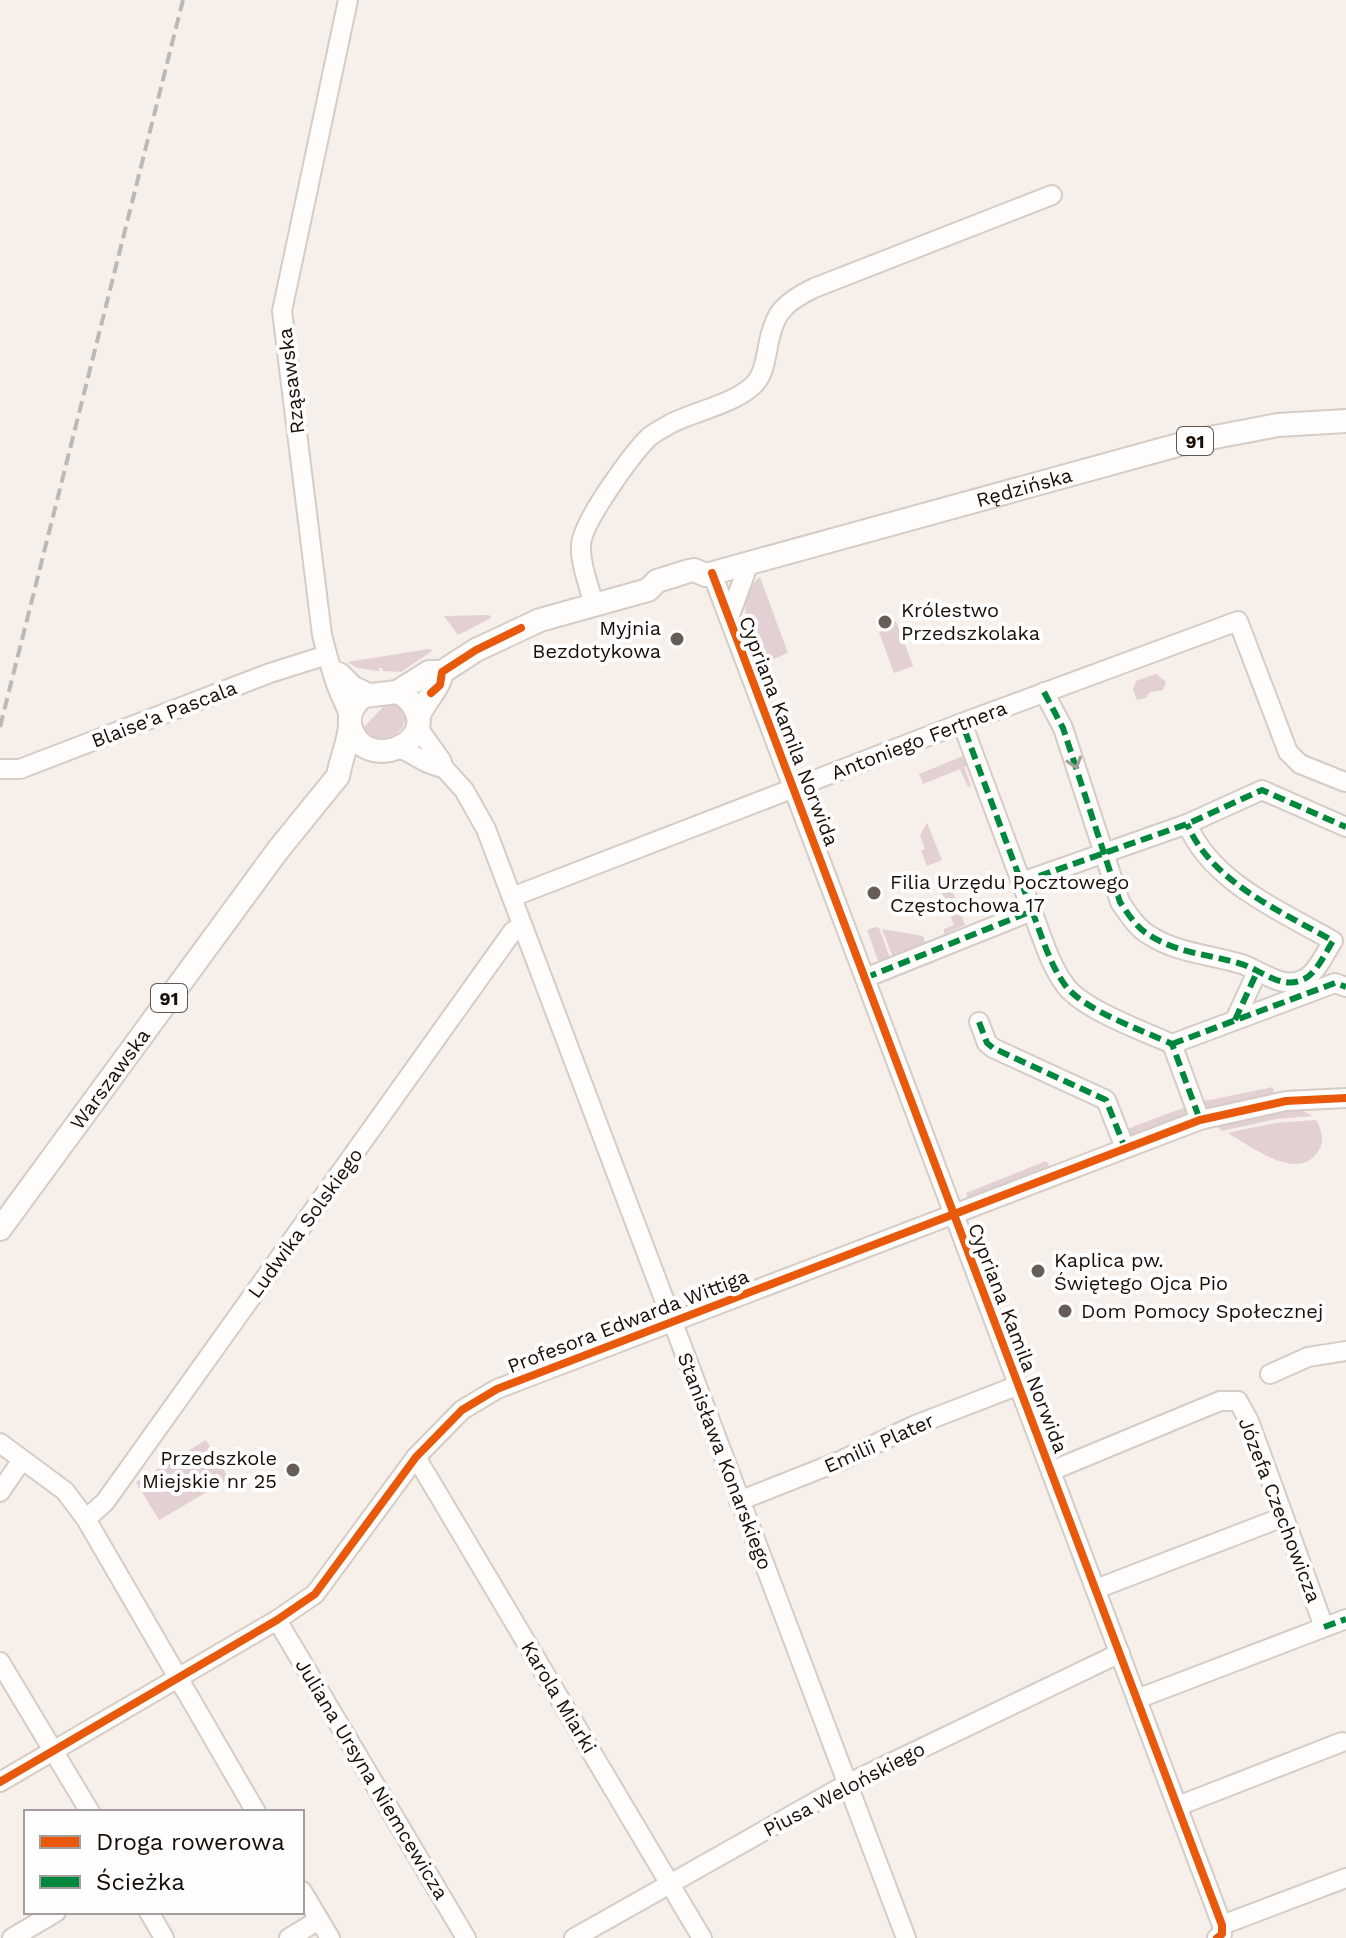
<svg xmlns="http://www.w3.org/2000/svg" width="1346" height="1938" font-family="'Work Sans',sans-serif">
	<rect width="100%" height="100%" fill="#f7efea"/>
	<g fill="#e2d0d3">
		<path d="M 760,577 L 788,653 L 766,662 C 754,634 729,602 760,577 Z"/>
		<path d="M 489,615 L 491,618 L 458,635 L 444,616 Z"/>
		<path d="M 896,621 L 913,666 L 894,673 L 879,632 L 883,631 L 882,626 Z"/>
		<path d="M 429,649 L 432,651 L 401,672 L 383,671 L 382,668 L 379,668 L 379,671 L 357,668 L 347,662 Z"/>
		<path d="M 1156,674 L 1166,682 L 1163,690 L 1150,692 L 1146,698 L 1137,700 L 1133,690 L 1136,681 Z"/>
		<path d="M 399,704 L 406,715 C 405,735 387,739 369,740 L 362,729 L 385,705 Z"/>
		<path d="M 963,756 L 970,760 L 972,764 L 964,767 L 971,786 L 968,787 L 960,769 L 923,784 L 919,774 Z"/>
		<path d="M 927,823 L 942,860 L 927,866 L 921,851 L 925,849 L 920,835 Z"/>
		<path d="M 951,887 L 965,925 L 944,934 L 944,929 L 954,925 L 941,891 Z"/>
		<path d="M 875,927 L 879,928 L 891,961 L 880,966 L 867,930 Z"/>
		<path d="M 882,929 L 923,936 L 927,948 L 894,960 Z"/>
		<path d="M 1273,1087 L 1274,1097 L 1208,1110 L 1204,1108 L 1200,1102 Z"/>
		<path d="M 1188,1106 L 1187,1116 L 1129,1140 L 1122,1131 Z"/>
		<path d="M 1297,1108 L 1313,1116 L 1277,1119 L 1222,1131 L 1216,1125 Z"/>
		<path d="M 1316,1120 C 1321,1128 1325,1141 1319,1150 C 1299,1184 1253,1147 1229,1134 L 1231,1132 L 1276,1123 Z"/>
		<path d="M 1046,1161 L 1052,1170 L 970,1202 L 966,1193 Z"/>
		<path d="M 206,1440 L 229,1479 L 159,1520 L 136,1482 Z"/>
	</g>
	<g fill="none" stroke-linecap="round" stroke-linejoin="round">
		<defs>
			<g id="minor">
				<path d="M 348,0 L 282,311 L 322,635 C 326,650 330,666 335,681 C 339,694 346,705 350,719"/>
				<path d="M 712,573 L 1222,1925 L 1222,1934 L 1217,1938"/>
				<path d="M 594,604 C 589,586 580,564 581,545 C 582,522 632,454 649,437 C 655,432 663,428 670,424 C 694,411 740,403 757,381 C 763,373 765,362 767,352 C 773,315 781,304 814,288 L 1052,195"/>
				<path d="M 729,618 L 749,563"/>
				<path d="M 334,670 L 341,673 L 354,686 L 371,694"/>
				<path d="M 1044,692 L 1063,728 L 1120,902 C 1128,914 1137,928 1149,935 C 1177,953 1207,954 1238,963 C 1259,968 1280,990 1302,980 C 1316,975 1325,953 1333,941 C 1281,911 1212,883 1187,824"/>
				<path d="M 418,728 L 441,760 L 444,768 L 464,790 L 486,829 L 906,1938"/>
				<path d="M 399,748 C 414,754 428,766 444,768"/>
				<path d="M 0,769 L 20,769 L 270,673 L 327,655"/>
				<path d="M 1022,882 L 1187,824 L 1262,790 L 1346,827"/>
				<path d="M 512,897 L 962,723 L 1238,621 L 1288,752 L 1300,764 L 1345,782"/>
				<path d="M 1032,911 C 1042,936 1049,963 1065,985 C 1083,1010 1144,1031 1172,1044 L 1200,1120"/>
				<path d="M 865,978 L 1032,911 L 962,723"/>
				<path d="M 1235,1020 L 1257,972"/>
				<path d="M 979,1022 L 987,1043 L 993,1048 L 1106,1100 L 1125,1148"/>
				<path d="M 1172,1044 L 1335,983 L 1346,987"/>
				<path d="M 1270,1374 L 1308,1357 L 1346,1351"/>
				<path d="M 0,1443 L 65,1491 L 86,1519 L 256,1812"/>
				<path d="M 416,1457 L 702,1938"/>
				<path d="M 1051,1471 L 1220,1401 L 1238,1401 L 1249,1421 L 1324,1627"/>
				<path d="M 0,1492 L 22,1460"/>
				<path d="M 739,1501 L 840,1461 L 913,1426 L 1019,1385"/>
				<path d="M 86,1519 L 105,1502 L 513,931 L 522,926"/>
				<path d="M 1096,1589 L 1283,1517"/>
				<path d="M 277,1620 L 466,1938"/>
				<path d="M 0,1662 L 90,1812"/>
				<path d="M 1137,1699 L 1346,1619"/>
				<path d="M 0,1782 L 277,1620 L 315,1594 L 416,1457 L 462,1410 L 497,1389 L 1200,1120 L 1286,1101 L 1346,1098"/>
				<path d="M 1178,1806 L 1342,1742"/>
				<path d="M 302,1891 L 330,1938"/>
				<path d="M 149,1912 L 164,1938"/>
				<path d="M 1222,1925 L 1346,1878"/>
				<path d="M 12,1938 L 56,1912"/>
				<path d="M 289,1938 L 319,1920"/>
				<path d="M 574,1938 L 847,1784 L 1120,1653"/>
			</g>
			<g id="major">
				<path id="s1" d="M 706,575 L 1189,442 L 1278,425 L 1346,421"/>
				<path d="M 397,692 L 429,672 L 442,672 L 476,650 L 540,620 L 648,590 L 657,581 L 689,571 L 694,570 L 706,575"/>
				<path d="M 397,692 C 406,695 411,701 415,709 C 435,744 365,773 351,728 C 347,715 354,703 364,696 Z"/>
				<path d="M 419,715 C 426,699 439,689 442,672"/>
				<path id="s2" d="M 0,1229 L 278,850 L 338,776 C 341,759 348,744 350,727"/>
			</g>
		</defs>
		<use href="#minor" stroke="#d5ccc5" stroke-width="22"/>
		<use href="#major" stroke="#d5ccc5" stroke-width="26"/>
		<use href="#minor" stroke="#fefdfc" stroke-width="18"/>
		<use href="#major" stroke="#fefdfc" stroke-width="22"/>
		<path stroke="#bbb9b7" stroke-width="4" stroke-dasharray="12 6" stroke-linecap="butt" d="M 0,727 L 183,0"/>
		<g stroke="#00873e" stroke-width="6" stroke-dasharray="12 6" stroke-linecap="butt">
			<path d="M 1044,692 L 1063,728 L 1120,902 C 1128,914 1137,928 1149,935 C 1177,953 1207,954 1238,963 C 1259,968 1280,990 1302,980 C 1316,975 1325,953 1333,941 C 1281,911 1212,883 1187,824"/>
			<path d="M 1022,882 L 1187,824 L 1262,790 L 1346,827"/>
			<path d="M 1032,911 C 1042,936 1049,963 1065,985 C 1083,1010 1144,1031 1172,1044 L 1200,1120"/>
			<path d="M 865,978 L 1032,911 L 962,723"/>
			<path d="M 1235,1020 L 1257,972"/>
			<path d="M 979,1022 L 987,1043 L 993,1048 L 1106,1100 L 1125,1148"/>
			<path d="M 1172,1044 L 1335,983 L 1346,987"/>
			<path d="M 1324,1627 L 1346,1619"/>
		</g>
		<defs>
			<g id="cycleway">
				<path d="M 712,573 L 1222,1925 L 1222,1934 L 1217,1938"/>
				<path d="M 431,693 L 440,685 L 442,672 L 476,650 L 521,628"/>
				<path d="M 0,1782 L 277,1620 L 315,1594 L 416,1457 L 462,1410 L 497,1389 L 1200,1120 L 1286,1101 L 1346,1098"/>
			</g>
		</defs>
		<use href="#cycleway" stroke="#fefefe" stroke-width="13"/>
		<use href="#cycleway" stroke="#e8590c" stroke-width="8"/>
	</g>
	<defs><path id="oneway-chevron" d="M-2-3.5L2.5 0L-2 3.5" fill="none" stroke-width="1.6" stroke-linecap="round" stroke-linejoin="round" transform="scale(2)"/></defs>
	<use stroke="#a39e9a" href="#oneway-chevron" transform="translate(1075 763) rotate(72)"/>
	<g fill="#675d56" stroke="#fefefe" stroke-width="3">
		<circle cx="885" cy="622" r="8"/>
		<circle cx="677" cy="639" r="8"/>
		<circle cx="874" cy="893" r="8"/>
		<circle cx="1038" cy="1271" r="8"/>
		<circle cx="1065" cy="1311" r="8"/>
		<circle cx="293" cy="1470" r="8"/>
	</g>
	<g text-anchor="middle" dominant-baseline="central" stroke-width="8" stroke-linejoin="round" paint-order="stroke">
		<g fill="#fefefe" stroke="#5e5751" stroke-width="2">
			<rect x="1177" y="427" width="36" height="28" rx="6"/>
			<rect x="151" y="984" width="36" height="28" rx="6"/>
		</g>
		<g font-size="18" font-weight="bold" fill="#1a0f07">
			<text x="1195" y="441">91</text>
			<text x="169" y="998">91</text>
		</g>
		<g font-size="20" fill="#1a0f07" stroke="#fefefe">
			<text transform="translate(291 381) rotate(-97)">Rząsawska</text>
			<text stroke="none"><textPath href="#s1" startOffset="330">Rędzińska</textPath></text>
			<text transform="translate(164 714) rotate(-21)">Blaise'a Pascala</text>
			<text transform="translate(789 731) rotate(69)">Cypriana Kamila Norwida</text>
			<text transform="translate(919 740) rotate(-21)">Antoniego Fertnera</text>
			<text stroke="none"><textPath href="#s2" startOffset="186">Warszawska</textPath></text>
			<text transform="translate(305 1223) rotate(-54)">Ludwika Solskiego</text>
			<text transform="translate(628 1321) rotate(-21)">Profesora Edwarda Wittiga</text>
			<text transform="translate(1018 1338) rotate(69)">Cypriana Kamila Norwida</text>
			<text transform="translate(879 1443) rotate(-24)">Emilii Plater</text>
			<text transform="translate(725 1461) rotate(69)">Stanisława Konarskiego</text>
			<text transform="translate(1280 1510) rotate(69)">Józefa Czechowicza</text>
			<text transform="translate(559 1697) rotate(59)">Karola Miarki</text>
			<text transform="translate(372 1779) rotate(59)">Juliana Ursyna Niemcewicza</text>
			<text transform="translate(844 1789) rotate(-28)">Piusa Welońskiego</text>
		</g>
		<g font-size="20" fill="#1a0f07" stroke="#fefefe" text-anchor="start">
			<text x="901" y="610">Królestwo<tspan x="901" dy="23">Przedszkolaka</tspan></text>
			<text x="661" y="628" text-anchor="end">Myjnia<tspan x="661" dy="23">Bezdotykowa</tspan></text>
			<text x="890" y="882">Filia Urzędu Pocztowego<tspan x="890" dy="23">Częstochowa 17</tspan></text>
			<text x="1054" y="1260">Kaplica pw.<tspan x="1054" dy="23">Świętego Ojca Pio</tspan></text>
			<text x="1081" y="1311">Dom Pomocy Społecznej</text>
			<text x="277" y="1458" text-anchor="end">Przedszkole<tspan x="277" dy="23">Miejskie nr 25</tspan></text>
		</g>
	</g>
	<rect x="24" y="1810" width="280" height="104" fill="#fefefe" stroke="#a39e9b" stroke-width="2"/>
	<rect x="40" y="1836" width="40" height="12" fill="#e8590c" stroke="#a39e9b" stroke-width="2"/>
	<text x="96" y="1850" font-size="24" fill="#1a0f07">Droga rowerowa</text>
	<rect x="40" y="1876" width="40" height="12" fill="#00873e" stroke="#a39e9b" stroke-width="2"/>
	<text x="96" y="1890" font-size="24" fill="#1a0f07">Ścieżka</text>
</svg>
